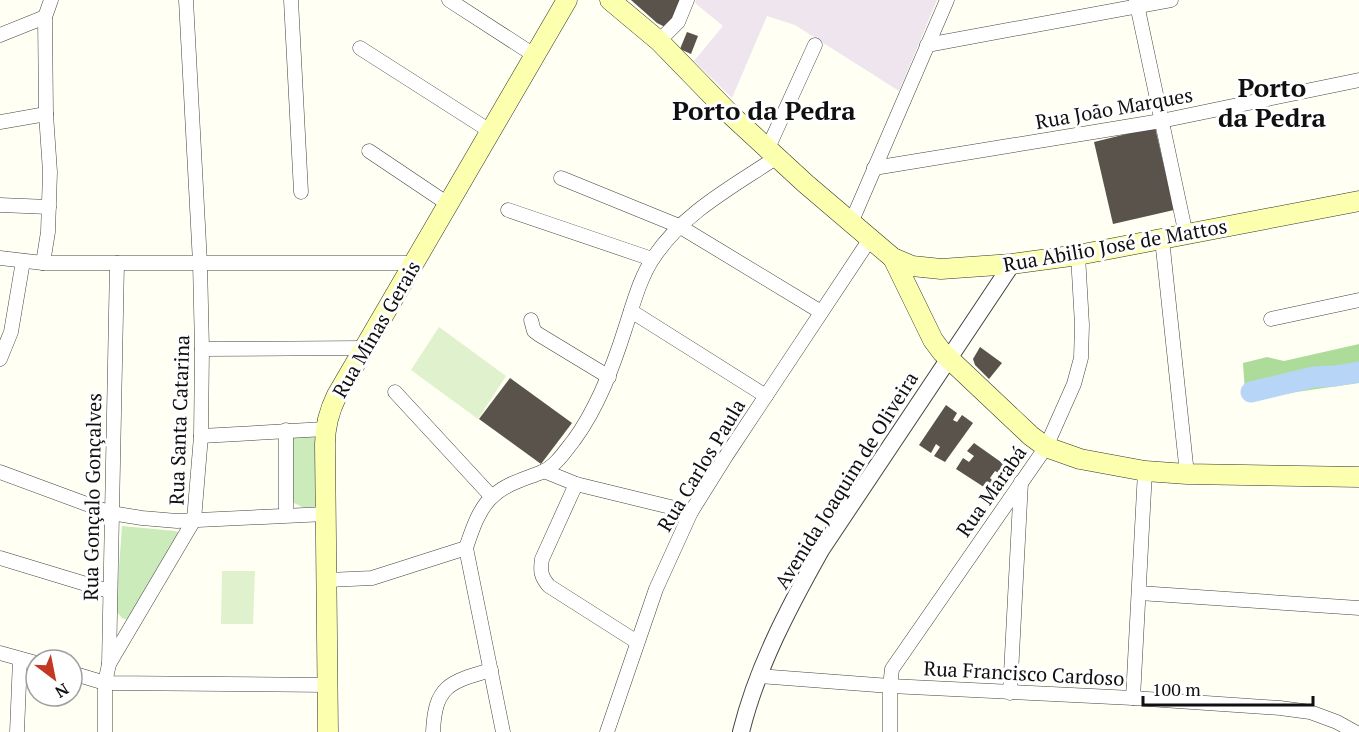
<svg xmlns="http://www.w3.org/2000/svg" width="1359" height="732" font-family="'PT Serif',serif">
	<rect width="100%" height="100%" fill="#fffff3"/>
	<path fill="#eee5ee" d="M 696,0 L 937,0 L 899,91 L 795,25 L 767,16 L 732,98 L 694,61 L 723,26 L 695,3 Z"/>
	<g fill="#ccebbb">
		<path d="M 293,435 L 319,435 L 316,507 L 302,507 L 294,503 L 292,499 Z"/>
		<path d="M 122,526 L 175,531 L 181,533 L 128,620 L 122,618 L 116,611 Z"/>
	</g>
	<path fill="#addc9a" d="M 1359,344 L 1359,383 L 1261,397 L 1245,392 L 1243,363 L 1267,357 L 1284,361 Z"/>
	<g fill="#dff2cd">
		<path d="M 439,327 L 506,376 L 478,419 L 411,370 Z"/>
		<path d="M 222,571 L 255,571 L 253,624 L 221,624 Z"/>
	</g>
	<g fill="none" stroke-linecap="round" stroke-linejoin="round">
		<path stroke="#b7d5f7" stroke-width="21" d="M 1251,392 L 1314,377 L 1335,376 L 1359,372"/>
	</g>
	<g fill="#59534c">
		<path d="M 631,0 L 680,0 L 673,21 L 665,27 L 657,23 Z"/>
		<path d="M 687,32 L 698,36 L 691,54 L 680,49 Z"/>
		<path d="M 1155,127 L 1174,210 L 1113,224 L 1094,142 Z"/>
		<path d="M 980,347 L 1002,363 L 989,379 L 975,365 L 973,359 Z"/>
		<path d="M 510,378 L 572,423 L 541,464 L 479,419 Z"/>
		<path d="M 946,405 L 957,413 L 953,420 L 957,422 L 962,415 L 973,423 L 945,462 L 934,456 L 940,447 L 936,444 L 931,453 L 919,445 Z"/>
		<path d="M 974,443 L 1008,467 L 1002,475 L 995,471 L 990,478 L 995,483 L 990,491 L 956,469 L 963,458 L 969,462 L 974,456 L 967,451 Z"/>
	</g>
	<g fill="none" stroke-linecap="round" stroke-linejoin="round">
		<defs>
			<g id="minor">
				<path d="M 291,0 L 301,192"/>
				<path d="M 449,0 L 534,55"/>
				<path d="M 1136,0 L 1186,235"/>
				<path d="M 0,35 L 45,17"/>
				<path d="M 659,41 L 678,22 L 687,0"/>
				<path d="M 927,45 L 1171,0"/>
				<path d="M 360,48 L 490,131"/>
				<path d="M 0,122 L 46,114"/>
				<path d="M 768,148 L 815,45"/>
				<path d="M 369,151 L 448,204"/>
				<path d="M 874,168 L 1161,121 L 1359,80"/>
				<path d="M 561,178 L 679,226 L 821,312"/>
				<path d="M 0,205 L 49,207"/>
				<path d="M 508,210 L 652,259"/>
				<path d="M 851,223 L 947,0"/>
				<path d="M 1162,239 L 1187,474"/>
				<path d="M 0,258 L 43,263 L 414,263"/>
				<path d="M 43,263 L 48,232 L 50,172 L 46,114 L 45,17 L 51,0"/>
				<path d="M 631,311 L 766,396"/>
				<path d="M 1271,319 L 1359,300"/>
				<path d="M 531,320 L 534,331 L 538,334 L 609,377"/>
				<path d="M 202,349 L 365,348"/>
				<path d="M 0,359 L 11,332 L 23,261"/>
				<path d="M 395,392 L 492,497"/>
				<path d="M 286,430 L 286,515"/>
				<path d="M 201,436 L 325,429"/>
				<path d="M 544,471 L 576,484 L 691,512"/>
				<path d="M 0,472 L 111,513 L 142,518 L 177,521 L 326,514"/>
				<path d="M 576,484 L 542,559 C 540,571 541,577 549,586 L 637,642"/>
				<path d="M 0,558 L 109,591"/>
				<path d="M 328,580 L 372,578 L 466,548"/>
				<path d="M 1139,593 L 1359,608"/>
				<path d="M 0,653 L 36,663"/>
				<path d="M 109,664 L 194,520 L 201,436 L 202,349 L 200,263 L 186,0"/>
				<path d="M 72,673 L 105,683 L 327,685"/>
				<path d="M 758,676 L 890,686 L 1133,698 L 1280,708 L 1310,712 L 1337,722 L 1355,732"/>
				<path d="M 1010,693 L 1021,482"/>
				<path d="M 1133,698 L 1145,471"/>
				<path d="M 17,732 L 20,659"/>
				<path d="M 105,732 L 105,683 L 109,664 L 117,263"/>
				<path d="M 433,732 C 435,686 449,682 491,670"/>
				<path d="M 503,732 L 466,548 C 472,530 479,508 493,496 C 507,483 525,479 542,472 C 556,466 565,451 574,440 C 598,407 613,367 625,329 C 633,305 640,277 654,257 C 684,212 734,186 777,157"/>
				<path d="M 607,732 L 656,589 L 691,512 L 726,456 L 870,239"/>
				<path d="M 890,732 L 890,686 L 892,669 L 1046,447 L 1074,384 L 1081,358 L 1082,325 L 1078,255"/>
			</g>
			<path id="tertiary" d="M 741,732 C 757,667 789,607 821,550 L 1012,264"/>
			<g id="secondary">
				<path d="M 610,0 L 659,41 L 731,115 L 806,184 L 893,258 L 912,266 L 941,269 L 1012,264 L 1078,255 L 1359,201"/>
				<path d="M 893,258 L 933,340 L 942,352 L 1031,436 L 1046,447 L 1080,459 L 1145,471 L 1187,474 L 1359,477"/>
				<path d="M 328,732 L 325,444 C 325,426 329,411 337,395 L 567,0"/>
			</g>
		</defs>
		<use href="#minor" stroke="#434343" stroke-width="15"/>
		<use href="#tertiary" stroke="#434343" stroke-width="18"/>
		<use href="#secondary" stroke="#323232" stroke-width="21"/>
		<use href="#minor" stroke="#fff" stroke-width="14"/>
		<use href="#tertiary" stroke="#fff" stroke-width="16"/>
		<use href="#secondary" stroke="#fbffae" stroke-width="20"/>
	</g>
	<g text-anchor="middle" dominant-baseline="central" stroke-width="6" stroke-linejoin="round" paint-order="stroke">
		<g font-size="20" fill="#101010" stroke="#fff">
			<text transform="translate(1114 108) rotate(-10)">Rua João Marques</text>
			<text transform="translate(1115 245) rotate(-10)">Rua Abilio José de Mattos</text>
			<text transform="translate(376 329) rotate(-60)">Rua Minas Gerais</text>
			<text transform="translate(179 420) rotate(-88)">Rua Santa Catarina</text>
			<text transform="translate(701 465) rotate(-59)">Rua Carlos Paula</text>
			<text transform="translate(846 480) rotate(-58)">Avenida Joaquim de Oliveira</text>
			<text transform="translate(991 491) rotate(-55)">Rua Marabá</text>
			<text transform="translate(92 497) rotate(-89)">Rua Gonçalo Gonçalves</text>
			<text transform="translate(1024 673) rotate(3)">Rua Francisco Cardoso</text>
		</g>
		<g font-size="26" font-weight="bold" fill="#101010" stroke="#fff">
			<text x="1272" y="87">Porto<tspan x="1272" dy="30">da Pedra</tspan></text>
			<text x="764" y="110">Porto da Pedra</text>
		</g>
	</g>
	<g transform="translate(54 678) rotate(148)"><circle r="28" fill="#ffffff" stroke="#9f9f9f" stroke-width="1.5"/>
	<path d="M0-4.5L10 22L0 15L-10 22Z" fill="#c33725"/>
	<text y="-9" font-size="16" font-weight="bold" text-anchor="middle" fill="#101010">N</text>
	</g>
	<path d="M1143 696v9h170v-9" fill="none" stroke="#101010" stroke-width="3"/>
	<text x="1152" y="696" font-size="18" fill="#101010" stroke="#ffffff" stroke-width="4.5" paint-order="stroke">100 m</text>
</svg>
